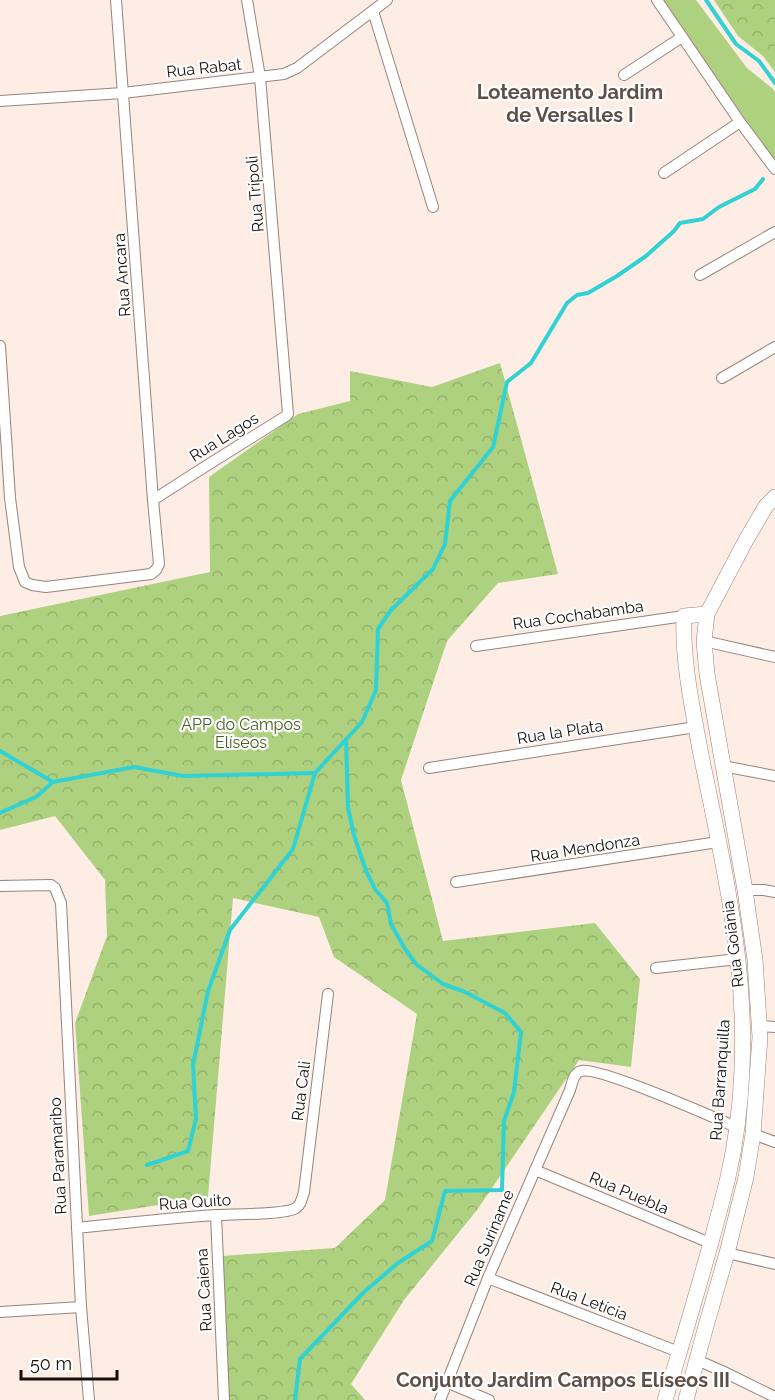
<svg xmlns="http://www.w3.org/2000/svg" width="775" height="1400" font-family="Raleway,sans-serif">
	<defs>
		<pattern id="forest-crowns" width="20" height="18" patternUnits="userSpaceOnUse" patternTransform="scale(1.5)"><rect width="20" height="18" fill="#add17f"/><path d="M2 6a3 3 0 1 1 6 0M12 15a3 3 0 1 1 6 0" fill="none" stroke="#94b26d"/></pattern>
	</defs>
	<rect width="100%" height="100%" fill="#feede5"/>
	<path fill="#add17f" d="M 662,0 L 696,0 L 747,68 L 773,89 L 775,92 L 775,162 Z"/>
	<g fill="url(#forest-crowns)">
		<path d="M 714,0 L 775,0 L 775,72 L 763,56 L 738,36 Z"/>
		<path d="M 500,363 L 558,574 L 498,583 L 447,641 L 401,780 L 443,941 L 595,923 L 640,979 L 631,1067 L 579,1060 L 477,1210 L 404,1300 L 351,1384 L 365,1400 L 229,1400 L 222,1256 L 335,1248 L 385,1200 L 417,1014 L 334,957 L 319,917 L 233,898 L 208,1197 L 89,1216 L 75,1023 L 107,936 L 105,880 L 55,816 L 0,830 L 0,616 L 210,572 L 209,477 L 298,414 L 350,401 L 350,371 L 432,387 Z"/>
	</g>
	<g fill="none" stroke-linecap="round" stroke-linejoin="round">
		<g stroke="#30d2d3" stroke-width="4">
			<path d="M 706,0 L 736,44 L 759,61 L 775,83"/>
			<path d="M 0,751 L 53,782"/>
			<path d="M 0,813 L 36,797 L 53,782 L 134,767 L 183,776 L 315,773"/>
			<path d="M 147,1165 L 188,1151 L 196,1119 L 193,1065 L 208,991 L 230,930 L 293,849 L 315,773 L 362,722 L 376,690 L 378,629 L 391,610 L 433,569 L 445,544 L 450,501 L 493,447 L 507,382 L 531,363 L 567,303 L 577,295 L 588,293 L 617,276 L 646,256 L 674,231 L 680,223 L 703,219 L 719,207 L 755,189 L 763,179"/>
			<path d="M 295,1400 L 300,1359 L 364,1292 L 398,1263 L 432,1241 L 445,1191 L 502,1190 L 504,1121 L 514,1092 L 521,1032 L 505,1013 L 465,992 L 443,984 L 416,964 L 405,949 L 391,924 L 387,903 L 375,889 L 366,871 L 354,835 L 348,808 L 346,740"/>
		</g>
		<defs>
			<g id="street">
				<path d="M 657,0 L 740,122 L 775,169"/>
				<path d="M 373,11 L 433,207"/>
				<path d="M 624,75 L 682,37"/>
				<path d="M 0,101 L 123,93 L 284,74 L 297,68 L 387,0"/>
				<path d="M 664,173 L 740,122"/>
				<path d="M 700,275 L 775,232"/>
				<path d="M 0,346 L 10,498 L 19,567 L 25,582 L 32,585 L 46,587 L 151,574 L 156,570 L 159,564 L 153,500 L 116,0"/>
				<path d="M 722,378 L 775,347"/>
				<path d="M 153,500 L 206,466 L 286,416 L 288,414 L 260,77 L 247,0"/>
				<path d="M 704,641 L 775,657"/>
				<path d="M 476,646 L 684,616"/>
				<path d="M 723,766 L 775,776"/>
				<path d="M 429,768 L 696,727"/>
				<path d="M 456,882 L 718,842"/>
				<path d="M 0,886 L 51,885 L 55,888 L 61,903 L 81,1307 L 89,1400"/>
				<path d="M 745,890 L 764,890 L 775,892"/>
				<path d="M 656,968 L 738,959"/>
				<path d="M 760,1026 L 775,1027"/>
				<path d="M 753,1134 L 775,1142"/>
				<path d="M 535,1170 L 710,1243"/>
				<path d="M 216,1215 L 224,1400"/>
				<path d="M 77,1228 C 124,1223 170,1218 217,1215 C 232,1214 285,1215 296,1208 C 301,1205 302,1198 304,1192 L 328,994"/>
				<path d="M 727,1253 L 775,1264"/>
				<path d="M 488,1278 L 679,1352"/>
				<path d="M 0,1312 L 81,1307"/>
				<path d="M 697,1360 L 722,1371 L 775,1397"/>
				<path d="M 446,1382 L 489,1400"/>
				<path d="M 440,1400 L 488,1278 L 570,1090 C 572,1084 573,1073 581,1071 C 598,1066 713,1117 736,1127"/>
			</g>
			<g id="secondary">
				<path d="M 665,1400 C 687,1326 710,1252 728,1177 C 744,1108 746,1031 738,960 C 730,891 715,823 701,755 C 693,711 682,661 684,616 L 707,614"/>
				<path d="M 686,1400 L 706,1326 L 727,1253 L 746,1177 L 753,1134 L 760,1037 L 755,960 L 745,890 L 707,674 L 704,641 L 707,614 L 746,540 L 766,506 L 775,497"/>
			</g>
		</defs>
		<use href="#street" stroke="#96847b" stroke-width="12"/>
		<use href="#secondary" stroke="#96847b" stroke-width="16"/>
		<use href="#street" stroke="#fff" stroke-width="10"/>
		<use href="#secondary" stroke="#fff" stroke-width="15"/>
	</g>
	<g text-anchor="middle" dominant-baseline="central" stroke-width="4.5" stroke-linejoin="round" paint-order="stroke">
		<g font-size="16" fill="#16100c" stroke="#fefefe">
			<text transform="translate(204 68) rotate(-6)">Rua Rabat</text>
			<text transform="translate(255 194) rotate(-95)">Rua Trípoli</text>
			<text transform="translate(122 275) rotate(-94)">Rua Ancara</text>
			<text transform="translate(224 437) rotate(-32)">Rua Lagos</text>
			<text transform="translate(578 615) rotate(-8)">Rua Cochabamba</text>
			<text transform="translate(560 732) rotate(-9)">Rua la Plata</text>
			<text transform="translate(585 848) rotate(-9)">Rua Mendonza</text>
			<text transform="translate(733 944) rotate(-97)">Rua Goiânia</text>
			<text transform="translate(720 1080) rotate(-86)">Rua Barranquilla</text>
			<text transform="translate(301 1091) rotate(-83)">Rua Cali</text>
			<text transform="translate(58 1156) rotate(-93)">Rua Paramaribo</text>
			<text transform="translate(629 1193) rotate(23)">Rua Puebla</text>
			<text transform="translate(195 1202) rotate(-4)">Rua Quito</text>
			<text transform="translate(489 1238) rotate(-67)">Rua Suriname</text>
			<text transform="translate(204 1290) rotate(-93)">Rua Caiena</text>
			<text transform="translate(589 1301) rotate(21)">Rua Letícia</text>
		</g>
		<g font-size="16" fill="#476021" stroke="#fefefe">
			<text x="241" y="724">APP do Campos<tspan x="241" dy="18">Elíseos</tspan></text>
		</g>
		<g font-size="20" font-weight="bold" fill="#604f47" stroke="#fefefe">
			<text x="570" y="92">Loteamento Jardim<tspan x="570" dy="23">de Versalles I</tspan></text>
			<text x="563" y="1380">Conjunto Jardim Campos Elíseos III</text>
		</g>
	</g>
	<path d="M21 1370v9h96v-9" fill="none" stroke="#16100c" stroke-width="3"/>
	<text x="30" y="1370" font-size="18" fill="#16100c" stroke="#fefefe" stroke-width="4.5" paint-order="stroke">50 m</text>
</svg>
